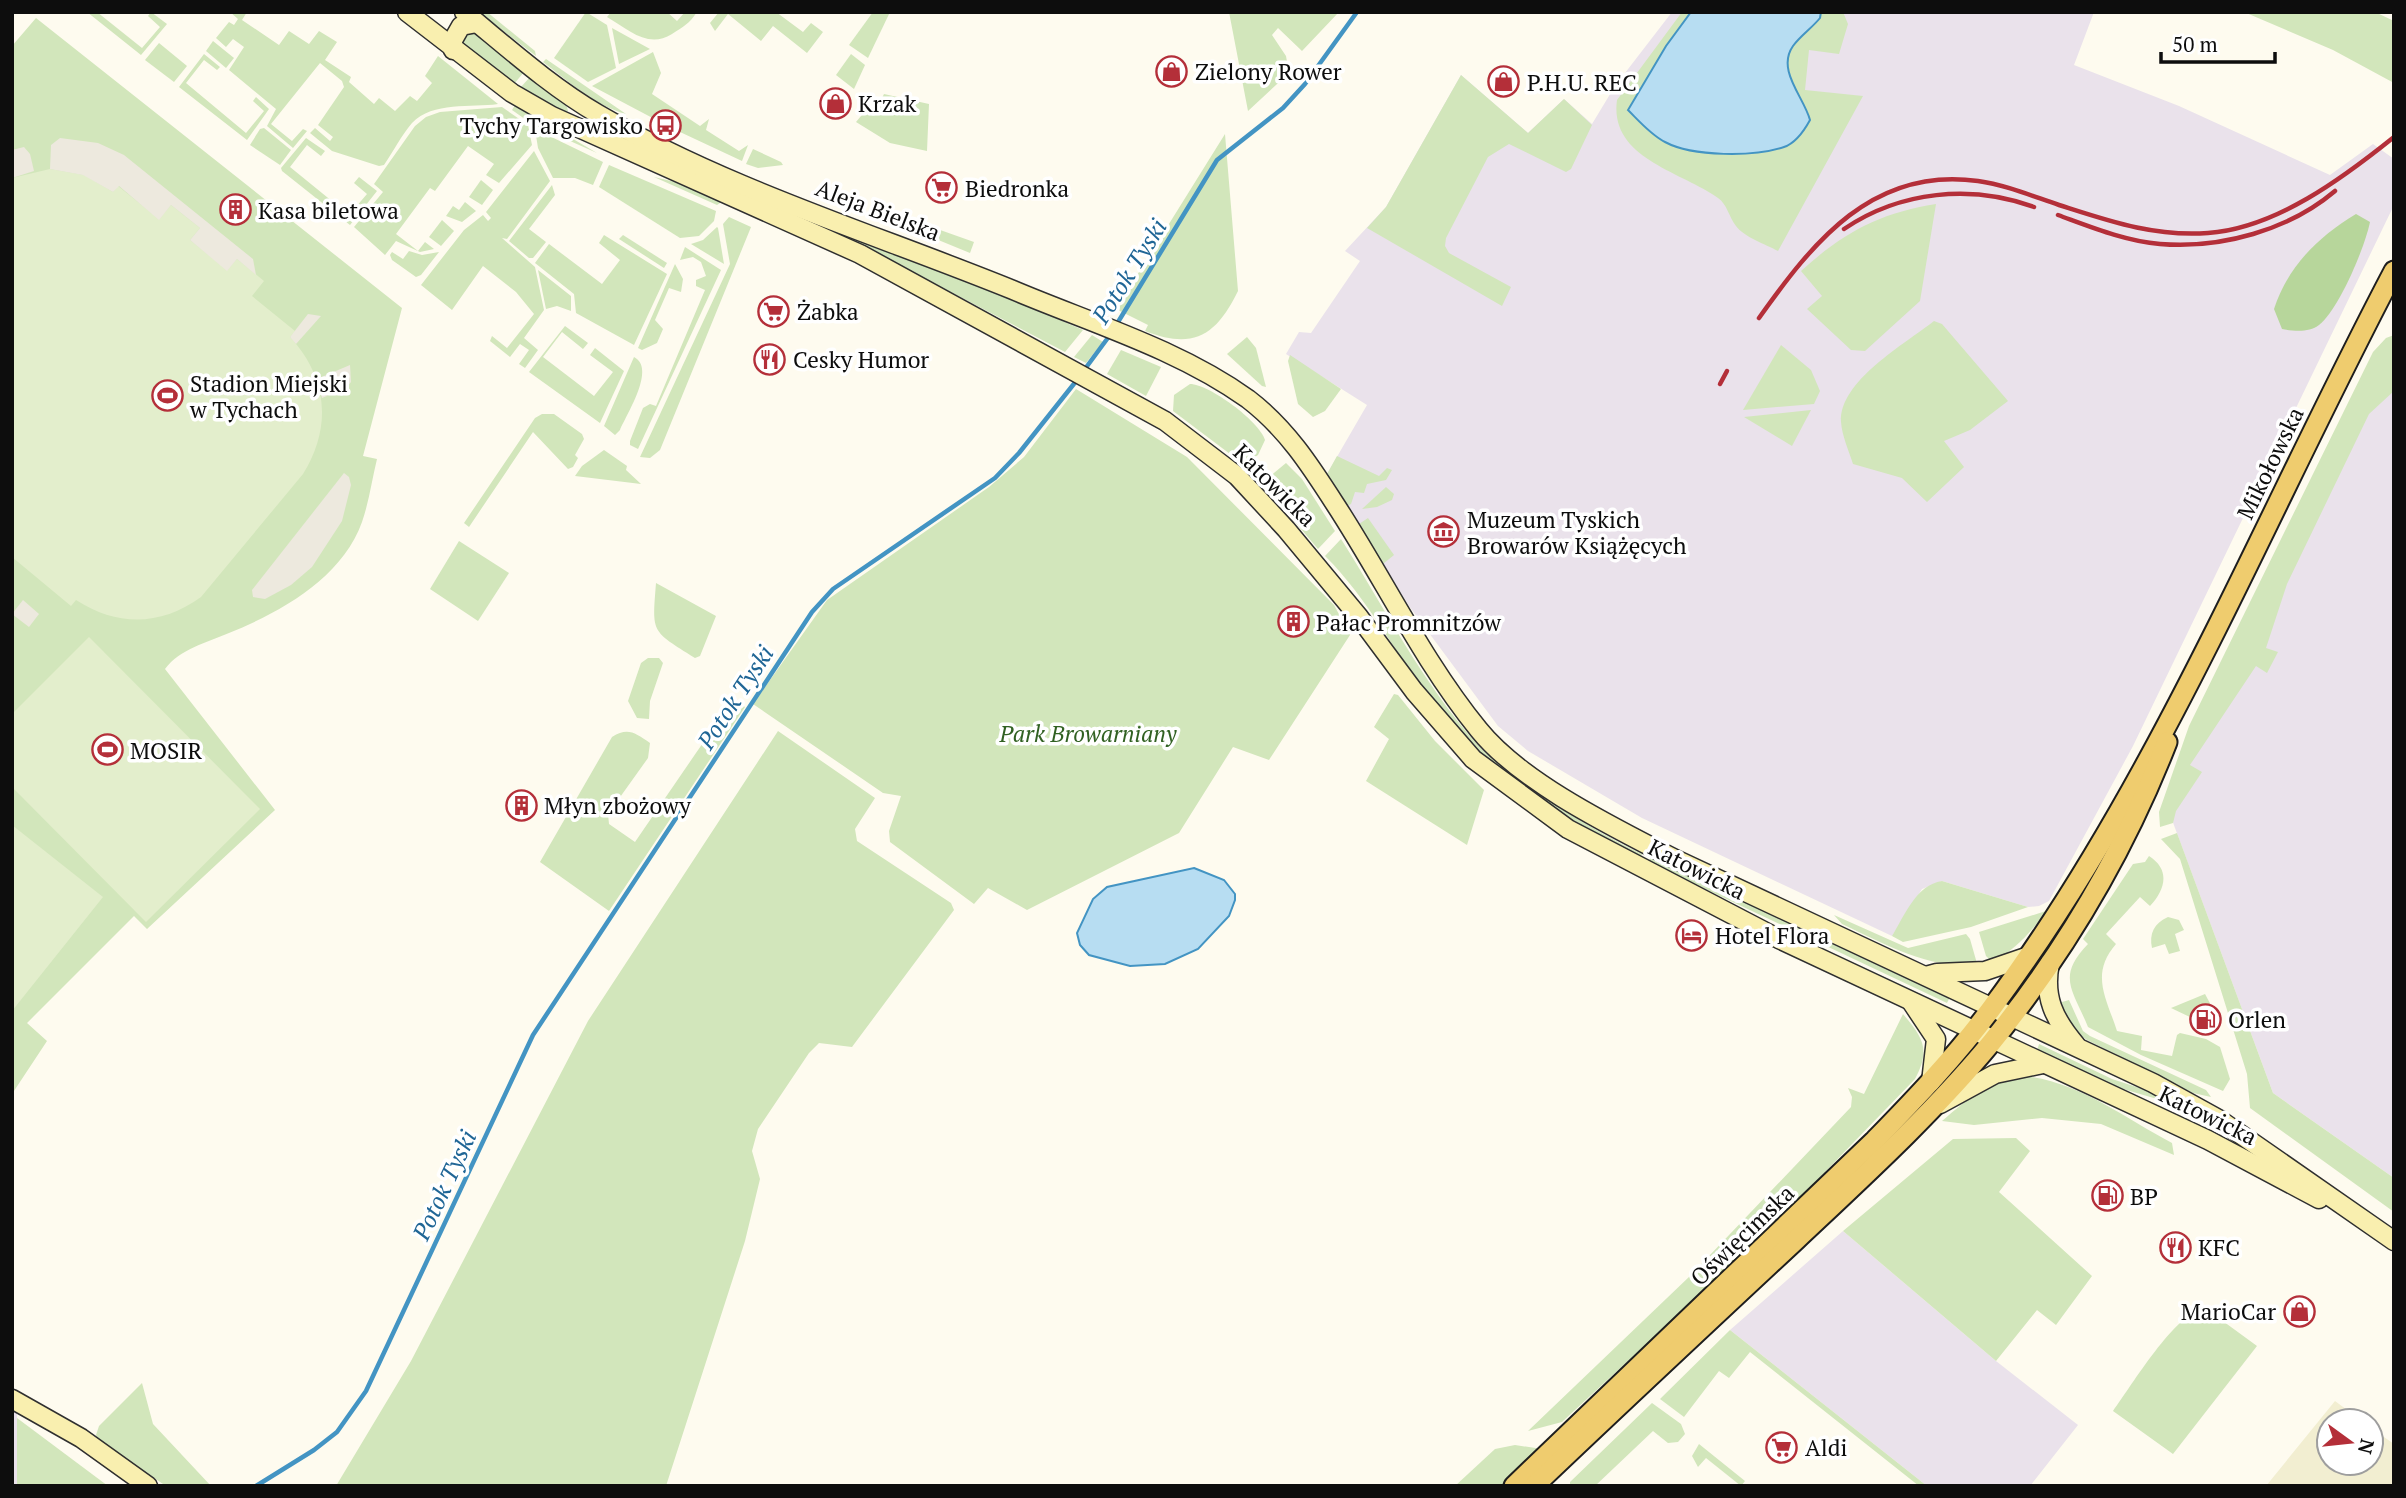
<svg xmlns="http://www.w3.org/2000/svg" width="2406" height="1498" font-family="'PT Serif',serif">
	<rect width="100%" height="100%" fill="#fefbef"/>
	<g fill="#eae2eb">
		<path d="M 1672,12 L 2094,12 L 2074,65 L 2179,106 L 2330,175 L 2373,144 L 2394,159 L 2394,205 L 2133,746 L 2049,901 L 2039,906 L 2028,907 L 1942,881 L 1922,889 L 1892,936 L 1642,818 L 1528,751 L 1498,726 L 1409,606 L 1327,474 L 1367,405 L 1286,354 L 1299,332 L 1311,333 L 1360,261 L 1345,251 L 1386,207 L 1461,75 L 1528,133 L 1564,99 L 1592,124 L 1615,86 Z"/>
		<path d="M 2394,354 L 2394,1178 L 2273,1093 L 2168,809 Z"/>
		<path d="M 1843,1231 L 1996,1361 L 2078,1425 L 2030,1486 L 1927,1486 L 1730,1330 Z"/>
		<path d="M 12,1406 L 17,1407 L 17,1486 L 12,1486 Z"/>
	</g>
	<path fill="#f2eed1" d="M 2335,1401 L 2362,1421 L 2329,1421 L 2329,1463 L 2371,1463 L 2371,1428 L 2394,1444 L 2394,1486 L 2266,1486 Z"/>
	<g fill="#d2e6bb">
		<path d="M 87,12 L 97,12 L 142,48 L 160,27 L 148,16 L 151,12 L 167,24 L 141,55 Z"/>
		<path d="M 230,12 L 247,12 L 242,20 L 279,45 L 289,31 L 309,44 L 319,31 L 337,42 L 325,60 L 351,77 L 349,82 L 374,104 L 379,98 L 395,111 L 410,96 L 417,101 L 432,83 L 425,76 L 438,56 L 498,104 C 471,108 433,101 412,123 C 401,136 393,152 384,165 L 379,166 L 332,151 L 310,133 L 315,128 L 330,141 L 333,137 L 318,125 L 344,87 L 342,81 L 320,63 L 271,124 L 292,141 L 303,129 L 307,131 L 293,148 L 267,126 L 276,109 L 229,70 L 244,47 L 233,39 L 226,47 L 216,38 L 229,22 L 234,25 L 238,19 Z"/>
		<path d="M 478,12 L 487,12 L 535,51 L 536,56 Z"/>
		<path d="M 586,12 L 607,25 L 616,68 L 588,82 L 554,58 Z"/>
		<path d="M 611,12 L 667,12 L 677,21 L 685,12 L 697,12 C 689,24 684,26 672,34 C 648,49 629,30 607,17 Z"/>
		<path d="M 719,12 L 776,12 L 803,32 L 811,23 L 823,32 L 807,53 L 773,26 L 761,41 L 728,14 L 715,31 L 710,23 Z"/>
		<path d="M 873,12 L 890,12 L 868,58 L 849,45 Z"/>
		<path d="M 1229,12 L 1339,12 L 1302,51 L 1278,28 L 1272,35 L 1286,56 L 1289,73 L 1248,111 Z"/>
		<path d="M 1682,12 L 1843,12 L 1848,24 L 1839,54 L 1809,50 L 1805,90 L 1863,96 L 1778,251 C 1765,244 1744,237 1736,226 C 1729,217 1727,204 1718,198 C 1680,171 1609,158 1617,100 Z"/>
		<path d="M 2244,12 L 2375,12 L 2394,21 L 2394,83 L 2333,50 Z"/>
		<path d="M 36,18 L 402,308 L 363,456 L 377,459 C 372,479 369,502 362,522 C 342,578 281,612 229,633 C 206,643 180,649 165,669 L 275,810 L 147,929 L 134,916 L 27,1023 L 47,1041 L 12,1094 L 12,46 Z"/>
		<path d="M 612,28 L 650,49 L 619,64 Z"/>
		<path d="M 471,29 L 524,72 L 514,84 L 462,47 L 462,37 Z"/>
		<path d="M 213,41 L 234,58 L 226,68 L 206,51 Z"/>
		<path d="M 159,43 L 187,66 L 174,82 L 145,60 Z"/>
		<path d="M 653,52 L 661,73 L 652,94 L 700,126 L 709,119 L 706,130 L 739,151 L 748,145 L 742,161 L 680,132 L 681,127 L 664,119 L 662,123 L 592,86 Z"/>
		<path d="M 204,54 L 220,67 L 217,70 L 204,60 L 186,83 L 246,133 L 264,111 L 253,101 L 256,97 L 269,109 L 247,140 L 179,87 Z"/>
		<path d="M 851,54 L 865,65 L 854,89 L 836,75 Z"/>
		<path d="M 546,59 L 626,114 C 594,105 569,82 543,62 Z"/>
		<path d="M 1461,75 L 1528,133 L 1564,99 L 1592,125 L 1571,169 L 1566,172 L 1509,144 L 1488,157 L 1446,238 L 1445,246 L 1449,253 L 1511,287 L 1502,306 L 1367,228 L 1386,207 Z"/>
		<path d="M 531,76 L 567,107 L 568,111 L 562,112 L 520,88 Z"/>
		<path d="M 884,94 L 929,104 L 927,151 L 890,143 L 856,122 L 866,110 L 878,106 Z"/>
		<path d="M 515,105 L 597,153 L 532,124 L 512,110 Z"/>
		<path d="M 502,107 L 528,125 L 532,145 L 499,183 L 486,175 L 494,164 L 468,146 L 435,191 L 430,188 L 396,234 L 418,251 L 425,242 L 434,249 L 420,252 L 396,241 L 385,255 L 354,227 L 383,192 L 374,184 L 415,126 L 426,117 L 440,112 Z"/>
		<path d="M 264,128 L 291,150 L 280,165 L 250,145 L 260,129 Z"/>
		<path d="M 535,129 L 603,162 L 593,185 L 575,178 L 553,178 L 538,148 Z"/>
		<path d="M 1225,134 L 1238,291 C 1216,336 1193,350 1145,331 L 1148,325 L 1116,309 Z"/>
		<path d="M 306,138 L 325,151 L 321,156 L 307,145 L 290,167 L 349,215 L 367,194 L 354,183 L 359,177 L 377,191 L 350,225 L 282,171 L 281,168 Z"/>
		<path d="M 753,149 L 781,162 L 783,165 L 758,168 L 746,164 Z"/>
		<path d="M 534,151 L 550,181 L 507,239 L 502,238 L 535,267 L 544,310 L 524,338 L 538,350 L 525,368 L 519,364 L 529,350 L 520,344 L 510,357 L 490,341 L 492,336 L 507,348 L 534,314 L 516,292 L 483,266 L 452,310 L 421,285 L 464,230 L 483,215 L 488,221 L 491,218 L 486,212 Z"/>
		<path d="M 609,165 L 716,211 L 714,221 L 699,236 L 680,238 L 599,187 Z"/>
		<path d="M 654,177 L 684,184 L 723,201 L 717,205 Z"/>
		<path d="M 481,180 L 493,190 L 482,205 L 469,197 Z"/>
		<path d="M 552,185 L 555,195 L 529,229 L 546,242 L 533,258 L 529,258 L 509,241 Z"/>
		<path d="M 741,193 L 984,287 L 1083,330 L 1065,352 L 840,234 Z"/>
		<path d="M 465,202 L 476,211 L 462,222 L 446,216 L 453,206 L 459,210 Z"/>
		<path d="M 1936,204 L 1920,301 L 1865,351 L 1851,350 L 1807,309 L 1822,296 L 1801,271 C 1843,233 1879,213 1936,204 Z"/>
		<path d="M 729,217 L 751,227 L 749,232 L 660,450 L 650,458 L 640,457 L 730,264 L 723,224 Z"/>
		<path d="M 442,220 L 454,231 L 441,246 L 429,237 Z"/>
		<path d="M 912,220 L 974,242 L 970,253 L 909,228 Z"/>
		<path d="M 717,227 L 718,228 L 724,264 L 691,244 L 703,240 Z"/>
		<path d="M 604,235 L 667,274 L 634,345 L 576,313 L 574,294 L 535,263 L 549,244 L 602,284 L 620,260 L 599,243 Z"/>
		<path d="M 623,235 L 667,263 L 664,268 L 619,239 Z"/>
		<path d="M 685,247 L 721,270 L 638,449 L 630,445 L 630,441 L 643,408 L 650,404 L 656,406 L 705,290 L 696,286 L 696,280 L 706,276 L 701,262 L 693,257 L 680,260 Z"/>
		<path d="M 409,251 L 422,255 L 439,252 L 421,275 L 416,277 L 392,260 L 390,255 L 392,252 L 403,259 Z"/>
		<path d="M 675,264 L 683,279 L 681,292 L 669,288 L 655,320 L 663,329 L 657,343 L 642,350 L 638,348 Z"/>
		<path d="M 538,270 L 571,296 L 571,311 L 557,306 L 546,309 Z"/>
		<path d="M 1934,321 L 1942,324 L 2008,401 L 1970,430 L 1944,441 L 1964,467 L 1927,502 L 1902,478 L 1853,464 C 1849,451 1842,436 1841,422 C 1839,381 1905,344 1934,321 Z"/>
		<path d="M 565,326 L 588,343 L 583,349 L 562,332 L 543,357 L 594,396 L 613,372 L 590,355 L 595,348 L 624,371 L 600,423 L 529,372 Z"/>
		<path d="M 1092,335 L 1103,342 L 1086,363 L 1074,357 Z"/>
		<path d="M 2394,335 L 2394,391 L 2369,414 L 2287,584 L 2266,648 L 2278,652 L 2267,673 L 2256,666 L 2190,765 L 2202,772 L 2176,811 L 2173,823 L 2160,827 L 2159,812 L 2189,726 L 2373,352 L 2386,338 Z"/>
		<path d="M 1247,337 L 1256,348 L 1266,387 L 1262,386 L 1227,354 Z"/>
		<path d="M 1781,345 L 1811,370 L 1820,391 L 1814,404 L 1743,410 Z"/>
		<path d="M 1121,350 L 1161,367 L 1146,396 L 1107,374 Z"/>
		<path d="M 1290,355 L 1341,389 L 1325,411 L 1313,417 L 1298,404 L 1288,361 Z"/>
		<path d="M 634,357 C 656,368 628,412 620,430 L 615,435 L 604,426 Z"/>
		<path d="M 1190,384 C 1209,384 1259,421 1265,440 L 1258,455 L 1246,462 L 1238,460 L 1173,411 L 1174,395 Z"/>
		<path d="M 1076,389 L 1187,457 L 1334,605 L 1350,635 L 1269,760 L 1233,747 L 1179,833 L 1027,910 L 988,888 L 974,904 L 890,842 L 889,831 L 901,796 L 883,793 L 753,704 L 827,600 L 989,487 L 1024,457 Z"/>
		<path d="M 1811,410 L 1792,446 L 1744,417 Z"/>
		<path d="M 542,414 L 554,414 L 582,434 L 584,439 L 575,455 L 578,458 L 573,467 L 568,469 L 533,432 L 469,527 L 464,523 L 535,418 Z"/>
		<path d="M 604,450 L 627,466 L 626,470 L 641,484 L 575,476 L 582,466 Z"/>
		<path d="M 1337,456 L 1379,476 L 1387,468 L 1392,470 L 1386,480 L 1367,484 L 1364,493 L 1355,492 L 1351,504 L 1347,506 L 1327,474 Z"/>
		<path d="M 1286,463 L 1302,479 L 1335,531 L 1318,549 L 1262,483 Z"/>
		<path d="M 1386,487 L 1394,494 L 1392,500 L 1377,507 L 1362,509 Z"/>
		<path d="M 1368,518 L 1394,555 L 1383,564 L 1359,524 Z"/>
		<path d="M 1341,539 C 1384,607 1423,684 1477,744 C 1510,780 1597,833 1642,854 L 1640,858 C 1562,817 1489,771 1433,702 C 1396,656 1368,598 1325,556 Z"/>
		<path d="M 459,541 L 509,573 L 478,621 L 430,589 Z"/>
		<path d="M 656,583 L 716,616 L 700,656 L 695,658 C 651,630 652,634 656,583 Z"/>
		<path d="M 648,658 L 659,658 L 663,663 L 650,701 L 649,719 L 637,718 L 628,701 L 641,663 Z"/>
		<path d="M 1394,694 L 1398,695 L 1435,741 L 1484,790 L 1467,845 L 1366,781 L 1389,739 L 1374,727 Z"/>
		<path d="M 733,699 L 745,707 L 609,911 L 540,862 L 612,737 C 628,727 635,733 650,743 L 648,758 L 608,814 L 609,824 L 635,842 Z"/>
		<path d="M 778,731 L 875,798 L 855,829 L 857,841 L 951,903 L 954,910 L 852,1047 L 819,1043 L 809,1053 L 758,1129 L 752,1151 L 760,1179 L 745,1241 L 666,1486 L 336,1486 L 411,1361 L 588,1021 Z"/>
		<path d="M 2177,833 L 2273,1093 L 2394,1178 L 2394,1212 L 2250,1108 L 2247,1074 L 2180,859 L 2161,839 Z"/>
		<path d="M 2149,856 C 2171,870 2165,890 2150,906 L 2140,897 L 2106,934 L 2116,944 C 2090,974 2106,997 2117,1031 L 2142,1036 L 2141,1050 L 2172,1056 L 2177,1035 L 2180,1033 L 2206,1039 L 2220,1047 L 2230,1079 L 2223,1091 L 2141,1055 L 2088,1027 C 2073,990 2056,977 2088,944 L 2083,939 L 2133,864 L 2145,862 Z"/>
		<path d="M 1651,857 L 1950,997 L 1947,1003 L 1648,862 Z"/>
		<path d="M 1942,881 L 2028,907 L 1971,927 L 1903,942 L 1892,936 C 1905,915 1916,885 1942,881 Z"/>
		<path d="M 2046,911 C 2031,933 2016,948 1993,963 L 1986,956 L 1979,932 Z"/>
		<path d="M 1834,915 L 1908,948 L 1966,934 L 1970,939 L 1978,967 C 1923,966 1891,947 1842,924 Z"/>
		<path d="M 2168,917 L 2179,920 L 2184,930 L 2175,934 L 2180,951 L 2169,954 L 2165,944 L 2152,948 C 2149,934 2154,923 2168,917 Z"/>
		<path d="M 2205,994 L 2212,1007 L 2199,1018 L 2192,1018 L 2171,1008 Z"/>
		<path d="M 2069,1000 L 2083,1031 L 2090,1036 L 2206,1090 L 2211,1097 L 2193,1093 L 2087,1040 L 2077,1033 L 2055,1004 Z"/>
		<path d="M 1903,1014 C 1923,1038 1931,1049 1915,1079 L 1766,1233 L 1562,1422 L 1528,1431 L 1690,1276 L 1851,1107 L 1852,1097 L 1848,1088 L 1864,1094 Z"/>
		<path d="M 2039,1044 L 2112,1079 L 2158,1094 L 2193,1115 L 2157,1099 L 2113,1086 L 2037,1051 Z"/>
		<path d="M 2024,1076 C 2080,1082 2124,1118 2172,1143 L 2174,1155 L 2101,1124 L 2042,1118 L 1974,1125 L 1942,1121 C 1968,1099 1989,1079 2024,1076 Z"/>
		<path d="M 2016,1138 L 2030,1151 L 1999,1192 L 2092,1276 L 2056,1325 L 2037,1310 L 1996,1361 L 1843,1231 L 1953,1139 Z"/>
		<path d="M 2205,1308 L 2257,1346 L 2173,1454 L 2113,1411 C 2133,1384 2174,1314 2205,1308 Z"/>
		<path d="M 1730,1330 L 1927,1486 L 1919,1486 L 1750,1352 L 1729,1378 L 1719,1371 L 1684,1417 L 1660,1399 Z"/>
		<path d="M 142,1383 L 153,1424 L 211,1486 L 166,1486 L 99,1441 L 96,1435 L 99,1426 Z"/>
		<path d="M 1652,1403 L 1681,1424 L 1685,1434 L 1678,1442 L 1668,1443 L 1653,1431 L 1595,1486 L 1570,1486 L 1570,1482 Z"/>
		<path d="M 17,1418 L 108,1486 L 17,1486 Z"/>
		<path d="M 1699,1444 L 1745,1481 L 1741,1486 L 1706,1458 L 1698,1467 L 1692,1456 Z"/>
		<path d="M 1515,1445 L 1542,1449 L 1503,1486 L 1455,1486 L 1495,1449 Z"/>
	</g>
	<path fill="#b7d69b" d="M 2356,214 L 2370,222 C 2365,247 2339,309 2319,325 C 2309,333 2293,331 2282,329 L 2274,309 C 2288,266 2318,237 2356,214 Z"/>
	<g fill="#e3eecc">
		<path d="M 50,169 L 84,175 L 113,192 L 118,186 L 159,219 L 171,205 L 200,228 L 190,240 L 227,270 L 237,259 L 264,281 L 252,296 L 295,331 L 290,337 C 328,378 332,427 303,474 L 201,597 C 161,626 118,627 76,600 L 71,606 L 12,557 L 12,178 Z"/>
		<path d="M 89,637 L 260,809 L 146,922 L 12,787 L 12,714 Z"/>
		<path d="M 12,825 L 103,897 L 12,1011 Z"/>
	</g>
	<g fill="#ede9de">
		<path d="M 60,138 L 98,143 L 124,155 L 253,259 L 256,275 L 237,259 L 227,271 L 190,240 L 200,228 L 171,205 L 159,220 L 119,186 L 113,192 L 83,175 L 50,169 L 51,145 Z"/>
		<path d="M 24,147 L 30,154 L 34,171 L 12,178 L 12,150 Z"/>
		<path d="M 308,314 L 321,316 L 296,344 L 290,337 Z"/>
		<path d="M 350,365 L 351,382 L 346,388 L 322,398 L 317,379 Z"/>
		<path d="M 344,473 L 349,477 L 351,485 L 342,521 L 312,567 L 291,585 L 265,599 L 253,597 L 252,590 Z"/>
		<path d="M 23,600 L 39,614 L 29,627 L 12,614 Z"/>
	</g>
	<g fill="#b7ddf2" stroke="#4394c3" stroke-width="2">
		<path d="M 1691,12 L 1821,12 L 1820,18 C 1812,28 1800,36 1793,46 C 1776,70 1804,97 1810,120 C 1804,131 1796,143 1784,147 C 1754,157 1693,157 1665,142 C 1651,135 1639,121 1628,110 L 1666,46 Z"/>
		<path d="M 1194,868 L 1224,880 L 1235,894 L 1235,900 L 1229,916 L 1198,949 L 1165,964 L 1130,966 L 1089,955 L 1080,945 L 1077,933 L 1093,899 L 1107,887 Z"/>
	</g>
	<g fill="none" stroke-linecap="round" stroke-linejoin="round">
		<g stroke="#4394c3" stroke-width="4.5">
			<path d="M 1115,327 L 1217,160 L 1283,108 L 1305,84 L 1357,12"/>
			<path d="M 1082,373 L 1110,335"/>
			<path d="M 256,1486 L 314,1450 L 337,1432 L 366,1391 L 533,1035 L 812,612 L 833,589 L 995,478 L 1019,453 L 1077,380"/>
		</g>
		<defs>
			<g id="secondary">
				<path d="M 407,12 L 512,93 L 552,116 L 860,254 L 1165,421 L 1237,476 L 1286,529 L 1359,617 L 1414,691 L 1473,759 L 1568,829 L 1779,939 L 2208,1140 L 2319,1199"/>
				<path d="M 464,12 C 507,47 550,86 598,114 C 727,189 875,234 1013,290 C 1091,323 1178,349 1248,399 C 1286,428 1310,465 1335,504 C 1384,579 1422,660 1479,730 C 1522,783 1615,828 1675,859 L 2153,1083 L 2220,1120 L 2394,1241"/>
				<path d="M 453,50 L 453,40 L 461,26 L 477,23"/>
				<path d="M 2050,963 C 2043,997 2054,1019 2076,1045"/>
				<path d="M 1926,976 L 1937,973 L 1985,971 L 2026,957"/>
				<path d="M 1912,1003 L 1936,1039 L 1931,1082"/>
				<path d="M 1940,1104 L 1995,1074 L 2043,1064"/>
				<path d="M 12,1399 L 81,1438 L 148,1486"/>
			</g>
			<g id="primary">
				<path d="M 1514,1486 L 1875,1140 C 1916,1098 1956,1056 1991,1009 C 2159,784 2264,517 2394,271"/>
				<path d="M 1534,1486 C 1621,1403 1709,1321 1797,1239 C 1864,1176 1932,1114 1991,1043 C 2064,953 2125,850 2167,742"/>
			</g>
		</defs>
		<use href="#secondary" stroke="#2f2f2f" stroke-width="21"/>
		<use href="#primary" stroke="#1e1e1e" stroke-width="23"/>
		<use href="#secondary" stroke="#f9efaf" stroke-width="18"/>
		<use href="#primary" stroke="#efcc6e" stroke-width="19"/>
		<g stroke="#b42f39" stroke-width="4.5">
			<path d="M 2058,215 C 2091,227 2125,241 2160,244 C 2221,249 2289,230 2335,191"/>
			<path d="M 1844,229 C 1900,191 1971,184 2034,207"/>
			<path d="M 1759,318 C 1813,242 1873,166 1978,181 C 2006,185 2032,196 2059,205 C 2109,221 2154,237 2208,233 C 2276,228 2343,178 2394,137"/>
			<path d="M 1720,384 L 1727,371"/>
		</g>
	</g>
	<defs>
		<symbol id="shop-ring" viewBox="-11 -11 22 22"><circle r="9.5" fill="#fff" stroke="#b42f39" stroke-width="1.5"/><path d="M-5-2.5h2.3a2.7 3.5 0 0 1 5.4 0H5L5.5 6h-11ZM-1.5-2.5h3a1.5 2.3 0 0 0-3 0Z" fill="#b42f39"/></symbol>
		<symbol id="bus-ring" viewBox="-11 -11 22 22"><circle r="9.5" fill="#fff" stroke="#b42f39" stroke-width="1.5"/><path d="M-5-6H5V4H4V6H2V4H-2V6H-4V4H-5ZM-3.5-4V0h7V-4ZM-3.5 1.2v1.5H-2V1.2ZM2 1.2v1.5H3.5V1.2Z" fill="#b42f39"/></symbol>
		<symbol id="supermarket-ring" viewBox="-11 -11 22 22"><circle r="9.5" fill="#fff" stroke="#b42f39" stroke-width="1.5"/><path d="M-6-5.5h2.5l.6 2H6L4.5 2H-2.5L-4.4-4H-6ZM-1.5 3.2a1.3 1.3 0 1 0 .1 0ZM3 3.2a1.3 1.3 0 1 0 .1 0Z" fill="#b42f39"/></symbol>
		<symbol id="building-ring" viewBox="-11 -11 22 22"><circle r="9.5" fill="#fff" stroke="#b42f39" stroke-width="1.5"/><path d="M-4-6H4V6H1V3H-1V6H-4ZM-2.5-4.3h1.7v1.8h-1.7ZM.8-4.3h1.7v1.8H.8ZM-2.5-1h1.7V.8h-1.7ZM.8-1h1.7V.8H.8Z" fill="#b42f39"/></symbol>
		<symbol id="restaurant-ring" viewBox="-11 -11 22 22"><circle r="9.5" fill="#fff" stroke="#b42f39" stroke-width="1.5"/><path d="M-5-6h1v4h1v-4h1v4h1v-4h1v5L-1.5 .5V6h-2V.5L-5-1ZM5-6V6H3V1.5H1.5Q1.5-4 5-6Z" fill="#b42f39"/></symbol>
		<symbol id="stadium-ring" viewBox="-11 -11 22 22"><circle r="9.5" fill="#fff" stroke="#b42f39" stroke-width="1.5"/><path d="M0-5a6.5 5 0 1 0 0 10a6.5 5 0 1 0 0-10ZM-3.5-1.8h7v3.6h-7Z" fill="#b42f39"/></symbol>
		<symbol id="museum-ring" viewBox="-11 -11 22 22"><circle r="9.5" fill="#fff" stroke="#b42f39" stroke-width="1.5"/><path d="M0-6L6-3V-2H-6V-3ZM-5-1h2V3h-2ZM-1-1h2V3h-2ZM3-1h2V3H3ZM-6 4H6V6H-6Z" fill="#b42f39"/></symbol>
		<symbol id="hotel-ring" viewBox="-11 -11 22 22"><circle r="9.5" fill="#fff" stroke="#b42f39" stroke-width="1.5"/><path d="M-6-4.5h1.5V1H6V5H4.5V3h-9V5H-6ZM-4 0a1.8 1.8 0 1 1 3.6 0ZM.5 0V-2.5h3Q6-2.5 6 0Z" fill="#b42f39"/></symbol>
		<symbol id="fuel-ring" viewBox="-11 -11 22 22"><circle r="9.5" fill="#fff" stroke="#b42f39" stroke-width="1.5"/><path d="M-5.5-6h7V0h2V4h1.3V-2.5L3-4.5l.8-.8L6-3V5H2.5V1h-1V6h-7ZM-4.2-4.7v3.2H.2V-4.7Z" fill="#b42f39"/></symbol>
	</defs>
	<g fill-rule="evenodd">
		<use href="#shop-ring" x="1154" y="54" width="35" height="35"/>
		<use href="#shop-ring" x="1486" y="64" width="35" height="35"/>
		<use href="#shop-ring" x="818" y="86" width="35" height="35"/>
		<use href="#bus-ring" x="648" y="108" width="35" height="35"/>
		<use href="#supermarket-ring" x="924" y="170" width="35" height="35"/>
		<use href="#building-ring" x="218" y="192" width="35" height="35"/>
		<use href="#supermarket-ring" x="756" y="294" width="35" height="35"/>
		<use href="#restaurant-ring" x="752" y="342" width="35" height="35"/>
		<use href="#stadium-ring" x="150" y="378" width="35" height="35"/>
		<use href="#museum-ring" x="1426" y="514" width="35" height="35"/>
		<use href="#building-ring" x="1276" y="604" width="35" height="35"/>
		<use href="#stadium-ring" x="90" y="732" width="35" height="35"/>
		<use href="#building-ring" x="504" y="788" width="35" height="35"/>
		<use href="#hotel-ring" x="1674" y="918" width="35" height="35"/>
		<use href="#fuel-ring" x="2188" y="1002" width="35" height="35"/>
		<use href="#fuel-ring" x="2090" y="1178" width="35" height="35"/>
		<use href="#restaurant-ring" x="2158" y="1230" width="35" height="35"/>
		<use href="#shop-ring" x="2282" y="1294" width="35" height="35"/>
		<use href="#supermarket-ring" x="1764" y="1430" width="35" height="35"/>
	</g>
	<g text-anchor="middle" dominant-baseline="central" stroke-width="7" stroke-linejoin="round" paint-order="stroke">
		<g font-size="23" fill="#0d0d0d" stroke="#fff" text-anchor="start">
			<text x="1195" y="71">Zielony Rower</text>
			<text x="1527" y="82">P.H.U. REC</text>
			<text x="858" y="103">Krzak</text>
			<text x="643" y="125" text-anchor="end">Tychy Targowisko</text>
			<text x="965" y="188">Biedronka</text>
			<text x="258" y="210">Kasa biletowa</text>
			<text x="797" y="311">Żabka</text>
			<text x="793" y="359">Cesky Humor</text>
			<text x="190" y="383">Stadion Miejski<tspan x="190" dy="26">w Tychach</tspan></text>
			<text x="1467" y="519">Muzeum Tyskich<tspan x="1467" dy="26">Browarów Książęcych</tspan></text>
			<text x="1316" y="622">Pałac Promnitzów</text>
			<text x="130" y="750">MOSIR</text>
			<text x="544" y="805">Młyn zbożowy</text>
			<text x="1715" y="935">Hotel Flora</text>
			<text x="2228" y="1019">Orlen</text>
			<text x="2130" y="1196">BP</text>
			<text x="2198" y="1247">KFC</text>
			<text x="2276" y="1311" text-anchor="end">MarioCar</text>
			<text x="1805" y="1447">Aldi</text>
		</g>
		<g font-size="23" fill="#0d0d0d" stroke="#fff">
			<text transform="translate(878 210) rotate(21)">Aleja Bielska</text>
			<text transform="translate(2270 463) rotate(-64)">Mikołowska</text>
			<text transform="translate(1275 485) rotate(45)">Katowicka</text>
			<text transform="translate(1697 869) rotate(27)">Katowicka</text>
			<text transform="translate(2208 1115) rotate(26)">Katowicka</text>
			<text transform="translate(1742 1235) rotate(-44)">Oświęcimska</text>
		</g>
		<g font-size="23" font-style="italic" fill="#316122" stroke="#fff">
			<text x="1088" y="733">Park Browarniany</text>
		</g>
		<g font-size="24" font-style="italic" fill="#206696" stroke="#fff">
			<text transform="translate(1129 271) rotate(-58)">Potok Tyski</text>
			<text transform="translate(735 697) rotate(-57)">Potok Tyski</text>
			<text transform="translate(444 1185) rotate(-65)">Potok Tyski</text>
		</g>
	</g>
	<rect width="2406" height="1498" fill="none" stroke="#0d0d0d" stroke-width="28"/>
	<g transform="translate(2350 1442) rotate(105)"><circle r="33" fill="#ffffff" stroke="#9e9e9e" stroke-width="2"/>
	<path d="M0-5L12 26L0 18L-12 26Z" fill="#b42f39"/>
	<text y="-10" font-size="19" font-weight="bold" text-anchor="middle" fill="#0d0d0d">N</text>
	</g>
	<path d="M2161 52v10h114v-10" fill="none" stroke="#0d0d0d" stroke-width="3.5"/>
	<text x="2172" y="52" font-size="21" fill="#0d0d0d" stroke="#ffffff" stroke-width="5" paint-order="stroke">50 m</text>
</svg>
